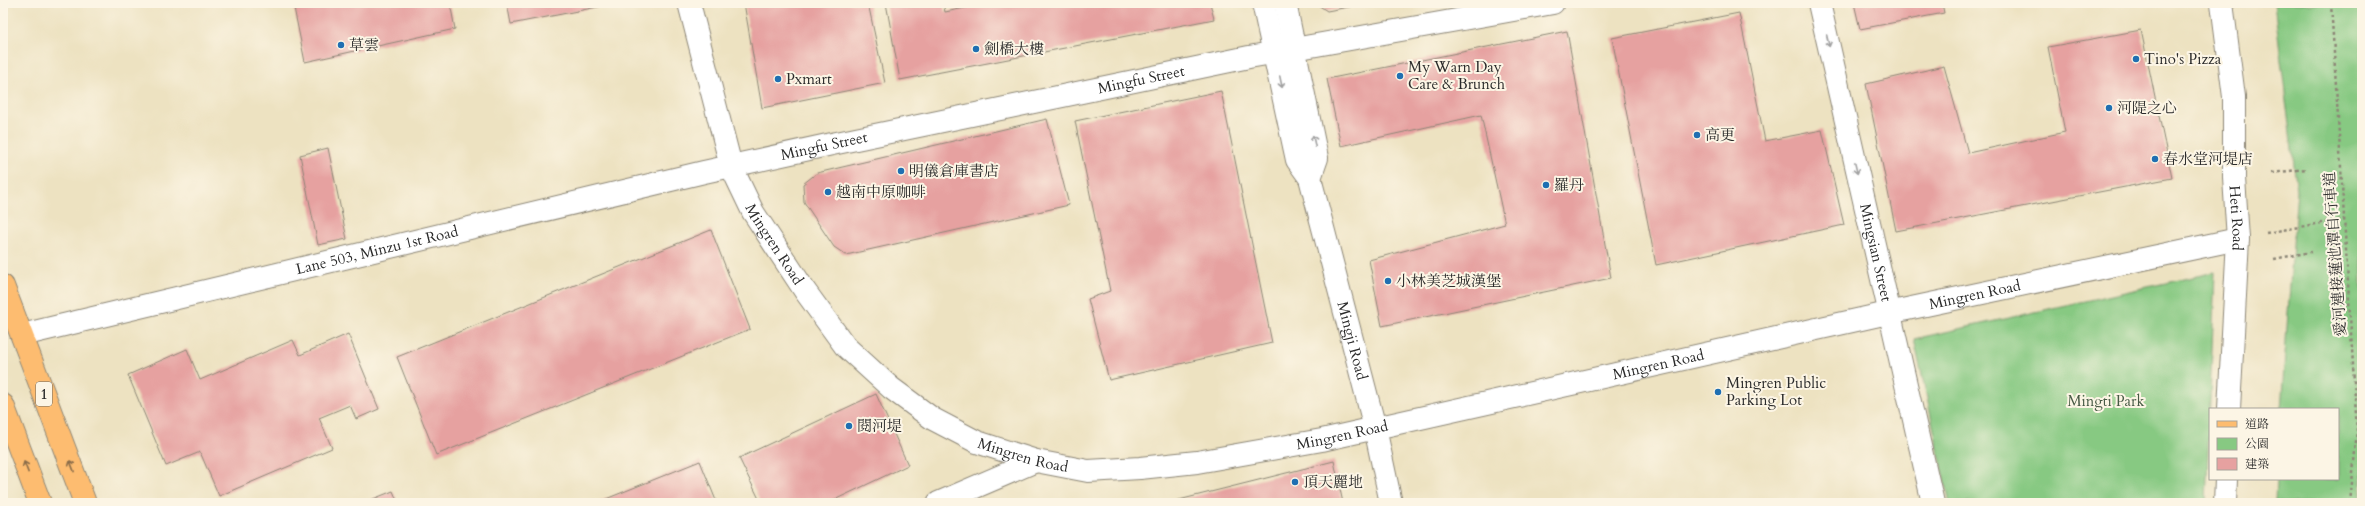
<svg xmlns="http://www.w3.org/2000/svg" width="2365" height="506" font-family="Cardo,'Noto Serif TC',serif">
	<rect width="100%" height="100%" fill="#fcf5e5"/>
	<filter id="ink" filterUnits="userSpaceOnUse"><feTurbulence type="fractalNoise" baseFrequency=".025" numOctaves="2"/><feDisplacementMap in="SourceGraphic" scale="8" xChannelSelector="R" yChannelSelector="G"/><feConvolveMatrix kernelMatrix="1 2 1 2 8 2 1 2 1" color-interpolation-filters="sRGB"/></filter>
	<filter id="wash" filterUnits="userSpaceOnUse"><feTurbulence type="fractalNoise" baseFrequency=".012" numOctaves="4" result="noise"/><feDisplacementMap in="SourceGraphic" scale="16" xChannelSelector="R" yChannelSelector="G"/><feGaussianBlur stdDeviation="0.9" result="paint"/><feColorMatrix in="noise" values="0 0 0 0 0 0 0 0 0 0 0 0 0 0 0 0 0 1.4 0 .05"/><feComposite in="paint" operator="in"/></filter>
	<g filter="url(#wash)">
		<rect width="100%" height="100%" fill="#ede2c1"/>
		<g fill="#87c982" stroke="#597a56">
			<path d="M 2274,3 L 2362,3 L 2362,503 L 2275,503 L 2276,479 L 2338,479 L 2338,409 L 2281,409 L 2297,190 Z"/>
			<path d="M 2215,272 L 2206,503 L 1950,503 L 1914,339 Z"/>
		</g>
		<g id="blocks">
			<g fill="#e6a1a0">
				<path d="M 293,3 L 450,3 L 455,29 L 305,62 Z"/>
				<path d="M 507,3 L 613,3 L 613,4 L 511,24 Z"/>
				<path d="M 744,3 L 868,3 L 885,83 L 762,108 Z"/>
				<path d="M 886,3 L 943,3 L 945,12 L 990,3 L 1210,3 L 1214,19 L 900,80 Z"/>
				<path d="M 1315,3 L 1365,3 L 1365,4 L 1327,11 Z"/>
				<path d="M 1854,3 L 1942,3 L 1944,13 L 1860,29 Z"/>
				<path d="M 1739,13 L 1765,141 L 1822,130 L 1844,225 L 1656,265 L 1612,38 Z"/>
				<path d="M 2141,30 L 2172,178 L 1896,231 L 1866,84 L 1944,66 L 1968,153 L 2065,132 L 2048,47 Z"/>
				<path d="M 1567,31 L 1611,278 L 1382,326 L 1369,260 L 1505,224 L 1481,115 L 1341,146 L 1327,79 Z"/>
				<path d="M 1221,91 L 1272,343 L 1109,380 L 1088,299 L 1110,291 L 1075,121 Z"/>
				<path d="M 1047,119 L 1069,205 L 846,255 L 834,247 L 804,202 L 803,184 L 817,173 Z"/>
				<path d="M 328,148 L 347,239 L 318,245 L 300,155 Z"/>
				<path d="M 711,230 L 750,329 L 436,455 L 397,357 Z"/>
				<path d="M 348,334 L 379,409 L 356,419 L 350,405 L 319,418 L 332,448 L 219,496 L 200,452 L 166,466 L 128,375 L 187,349 L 200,380 L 293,340 L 300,355 Z"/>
				<path d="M 876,394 L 908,465 L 828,503 L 761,503 L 739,458 Z"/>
				<path d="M 700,461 L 717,503 L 596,503 Z"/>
				<path d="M 1334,461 L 1343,503 L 1171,503 L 1171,502 Z"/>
				<path d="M 393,491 L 398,503 L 363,503 Z"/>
			</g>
		</g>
	</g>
	<g filter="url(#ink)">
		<use href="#blocks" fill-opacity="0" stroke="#8c8676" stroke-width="1"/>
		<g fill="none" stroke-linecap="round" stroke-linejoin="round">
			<defs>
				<g id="minor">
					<path id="s1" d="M 689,3 L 731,166 L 753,212 L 805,291 L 845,346 L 891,388 L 933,419 L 977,442 L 1036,461 L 1088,471 L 1140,468 L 1197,462 L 1322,440 L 1888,313 L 2238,239"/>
					<path id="s2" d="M 1263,3 L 1297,160 L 1310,178 L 1375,428 L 1391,503"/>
					<path d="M 1285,3 L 1317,158 L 1310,178"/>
					<path id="s3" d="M 1819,3 L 1933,503"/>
					<path id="s4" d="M 2222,3 L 2234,97 L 2234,178 L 2238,239 L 2229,409"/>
					<path id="s5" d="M 22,335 L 704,172 L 832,144 L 1249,57 L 1553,3"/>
					<path d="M 938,503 L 1036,461"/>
					<path d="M 2225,503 L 2226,479"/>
				</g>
				<g id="major">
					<path d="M 3,286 L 85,503"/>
					<path d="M 3,405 L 40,503"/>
				</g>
			</defs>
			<use href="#minor" stroke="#8c8676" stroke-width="24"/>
			<use href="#major" stroke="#8c8676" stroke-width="24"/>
			<g stroke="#8c8676" stroke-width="2.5" stroke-dasharray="3 3" stroke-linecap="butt">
				<path d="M 2331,3 L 2357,431 L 2350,503"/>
				<path d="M 2272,173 L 2306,169"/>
				<path d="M 2266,233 L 2344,219"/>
				<path d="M 2274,259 L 2311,252"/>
			</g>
			<use href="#minor" stroke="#fff" stroke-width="22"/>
			<use href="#major" stroke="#fdbc6f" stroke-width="22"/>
		</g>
		<defs><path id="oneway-shaft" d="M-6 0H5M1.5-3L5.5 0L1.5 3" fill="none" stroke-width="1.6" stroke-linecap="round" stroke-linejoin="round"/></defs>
		<g stroke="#a0a0a0">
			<use href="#oneway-shaft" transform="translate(1828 41) rotate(77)"/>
			<use href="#oneway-shaft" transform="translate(1281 82) rotate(78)"/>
			<use href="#oneway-shaft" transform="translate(1314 141) rotate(-102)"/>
			<use href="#oneway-shaft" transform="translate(1856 168) rotate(77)"/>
		</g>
		<g stroke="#8a6c4a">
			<use href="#oneway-shaft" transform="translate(72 466) rotate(-111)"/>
			<use href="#oneway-shaft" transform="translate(26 467) rotate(-111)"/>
		</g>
	</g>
	<g fill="#1f6fb2" stroke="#fcf5e5" stroke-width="1.5">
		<circle cx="341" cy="45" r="4"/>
		<circle cx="976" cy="49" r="4"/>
		<circle cx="2136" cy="59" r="4"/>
		<circle cx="1400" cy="76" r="4"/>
		<circle cx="778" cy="79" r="4"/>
		<circle cx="2109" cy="108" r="4"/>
		<circle cx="1697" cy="135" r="4"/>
		<circle cx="2155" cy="159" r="4"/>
		<circle cx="901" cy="171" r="4"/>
		<circle cx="1546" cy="185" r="4"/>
		<circle cx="828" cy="192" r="4"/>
		<circle cx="1388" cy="281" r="4"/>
		<circle cx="1718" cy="392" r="4"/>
		<circle cx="849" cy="426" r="4"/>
		<circle cx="1295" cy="482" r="4"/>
	</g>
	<g text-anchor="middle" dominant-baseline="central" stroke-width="4" stroke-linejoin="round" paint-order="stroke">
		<rect fill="#fcf5e5" stroke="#6a6863" stroke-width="1" x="36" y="382" width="16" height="24" rx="3"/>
		<g font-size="14" font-weight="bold" fill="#2b2b2b">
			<text x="44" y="394">1</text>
		</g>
		<g font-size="15" fill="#2b2b2b" stroke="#fcf5e5" text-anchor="start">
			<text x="349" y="45">草雲</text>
			<text x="984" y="49">劍橋大樓</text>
			<text x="2144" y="59">Tino's Pizza</text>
			<text x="1408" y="67">My Warn Day<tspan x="1408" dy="17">Care &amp; Brunch</tspan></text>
			<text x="786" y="79">Pxmart</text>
			<text x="2117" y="108">河隄之心</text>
			<text x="1705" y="135">高更</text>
			<text x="2163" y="159">春水堂河堤店</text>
			<text x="909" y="171">明儀倉庫書店</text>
			<text x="1554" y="185">羅丹</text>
			<text x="836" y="192">越南中原咖啡</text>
			<text x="1396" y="281">小林美芝城漢堡</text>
			<text x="1726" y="383">Mingren Public<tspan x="1726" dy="17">Parking Lot</tspan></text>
			<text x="857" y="426">閱河堤</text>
			<text x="1303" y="482">頂天麗地</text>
		</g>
		<g font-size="15" fill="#2b2b2b" stroke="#fcf5e5">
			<text stroke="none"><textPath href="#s5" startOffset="1148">Mingfu Street</textPath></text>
			<text stroke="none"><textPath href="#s5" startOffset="824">Mingfu Street</textPath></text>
			<text stroke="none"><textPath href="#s4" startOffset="216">Heti Road</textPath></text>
			<text stroke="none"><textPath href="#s1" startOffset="258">Mingren Road</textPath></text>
			<text stroke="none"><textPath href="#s5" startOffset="365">Lane 503, Minzu 1st Road</textPath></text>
			<text stroke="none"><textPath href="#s3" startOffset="256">Mingsian Street</textPath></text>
			<text transform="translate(2335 254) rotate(-94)">愛河連接蓮池潭自行車道</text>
			<text stroke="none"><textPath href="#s1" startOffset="1566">Mingren Road</textPath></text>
			<text stroke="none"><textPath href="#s2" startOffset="351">Mingji Road</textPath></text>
			<text stroke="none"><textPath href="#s1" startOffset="1242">Mingren Road</textPath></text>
			<text stroke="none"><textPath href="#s1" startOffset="918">Mingren Road</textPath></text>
			<text stroke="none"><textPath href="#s1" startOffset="594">Mingren Road</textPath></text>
		</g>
		<g font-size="15" fill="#475a45" stroke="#fcf5e5">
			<text x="2106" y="401">Mingti Park</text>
		</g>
	</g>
	<rect width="2365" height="506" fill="none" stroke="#fcf5e5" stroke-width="16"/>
	<rect x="2209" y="408" width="130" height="72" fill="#fcf5e5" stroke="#a8a49b"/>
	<rect x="2217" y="421" width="20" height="6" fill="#fdbc6f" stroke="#a8a49b"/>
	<text x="2245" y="428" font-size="12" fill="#2b2b2b">道路</text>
	<rect x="2217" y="438" width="20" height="12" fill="#87c982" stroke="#a8a49b"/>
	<text x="2245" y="448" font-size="12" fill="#2b2b2b">公園</text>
	<rect x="2217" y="458" width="20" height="12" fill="#e6a1a0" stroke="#a8a49b"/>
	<text x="2245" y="468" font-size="12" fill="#2b2b2b">建築</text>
</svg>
